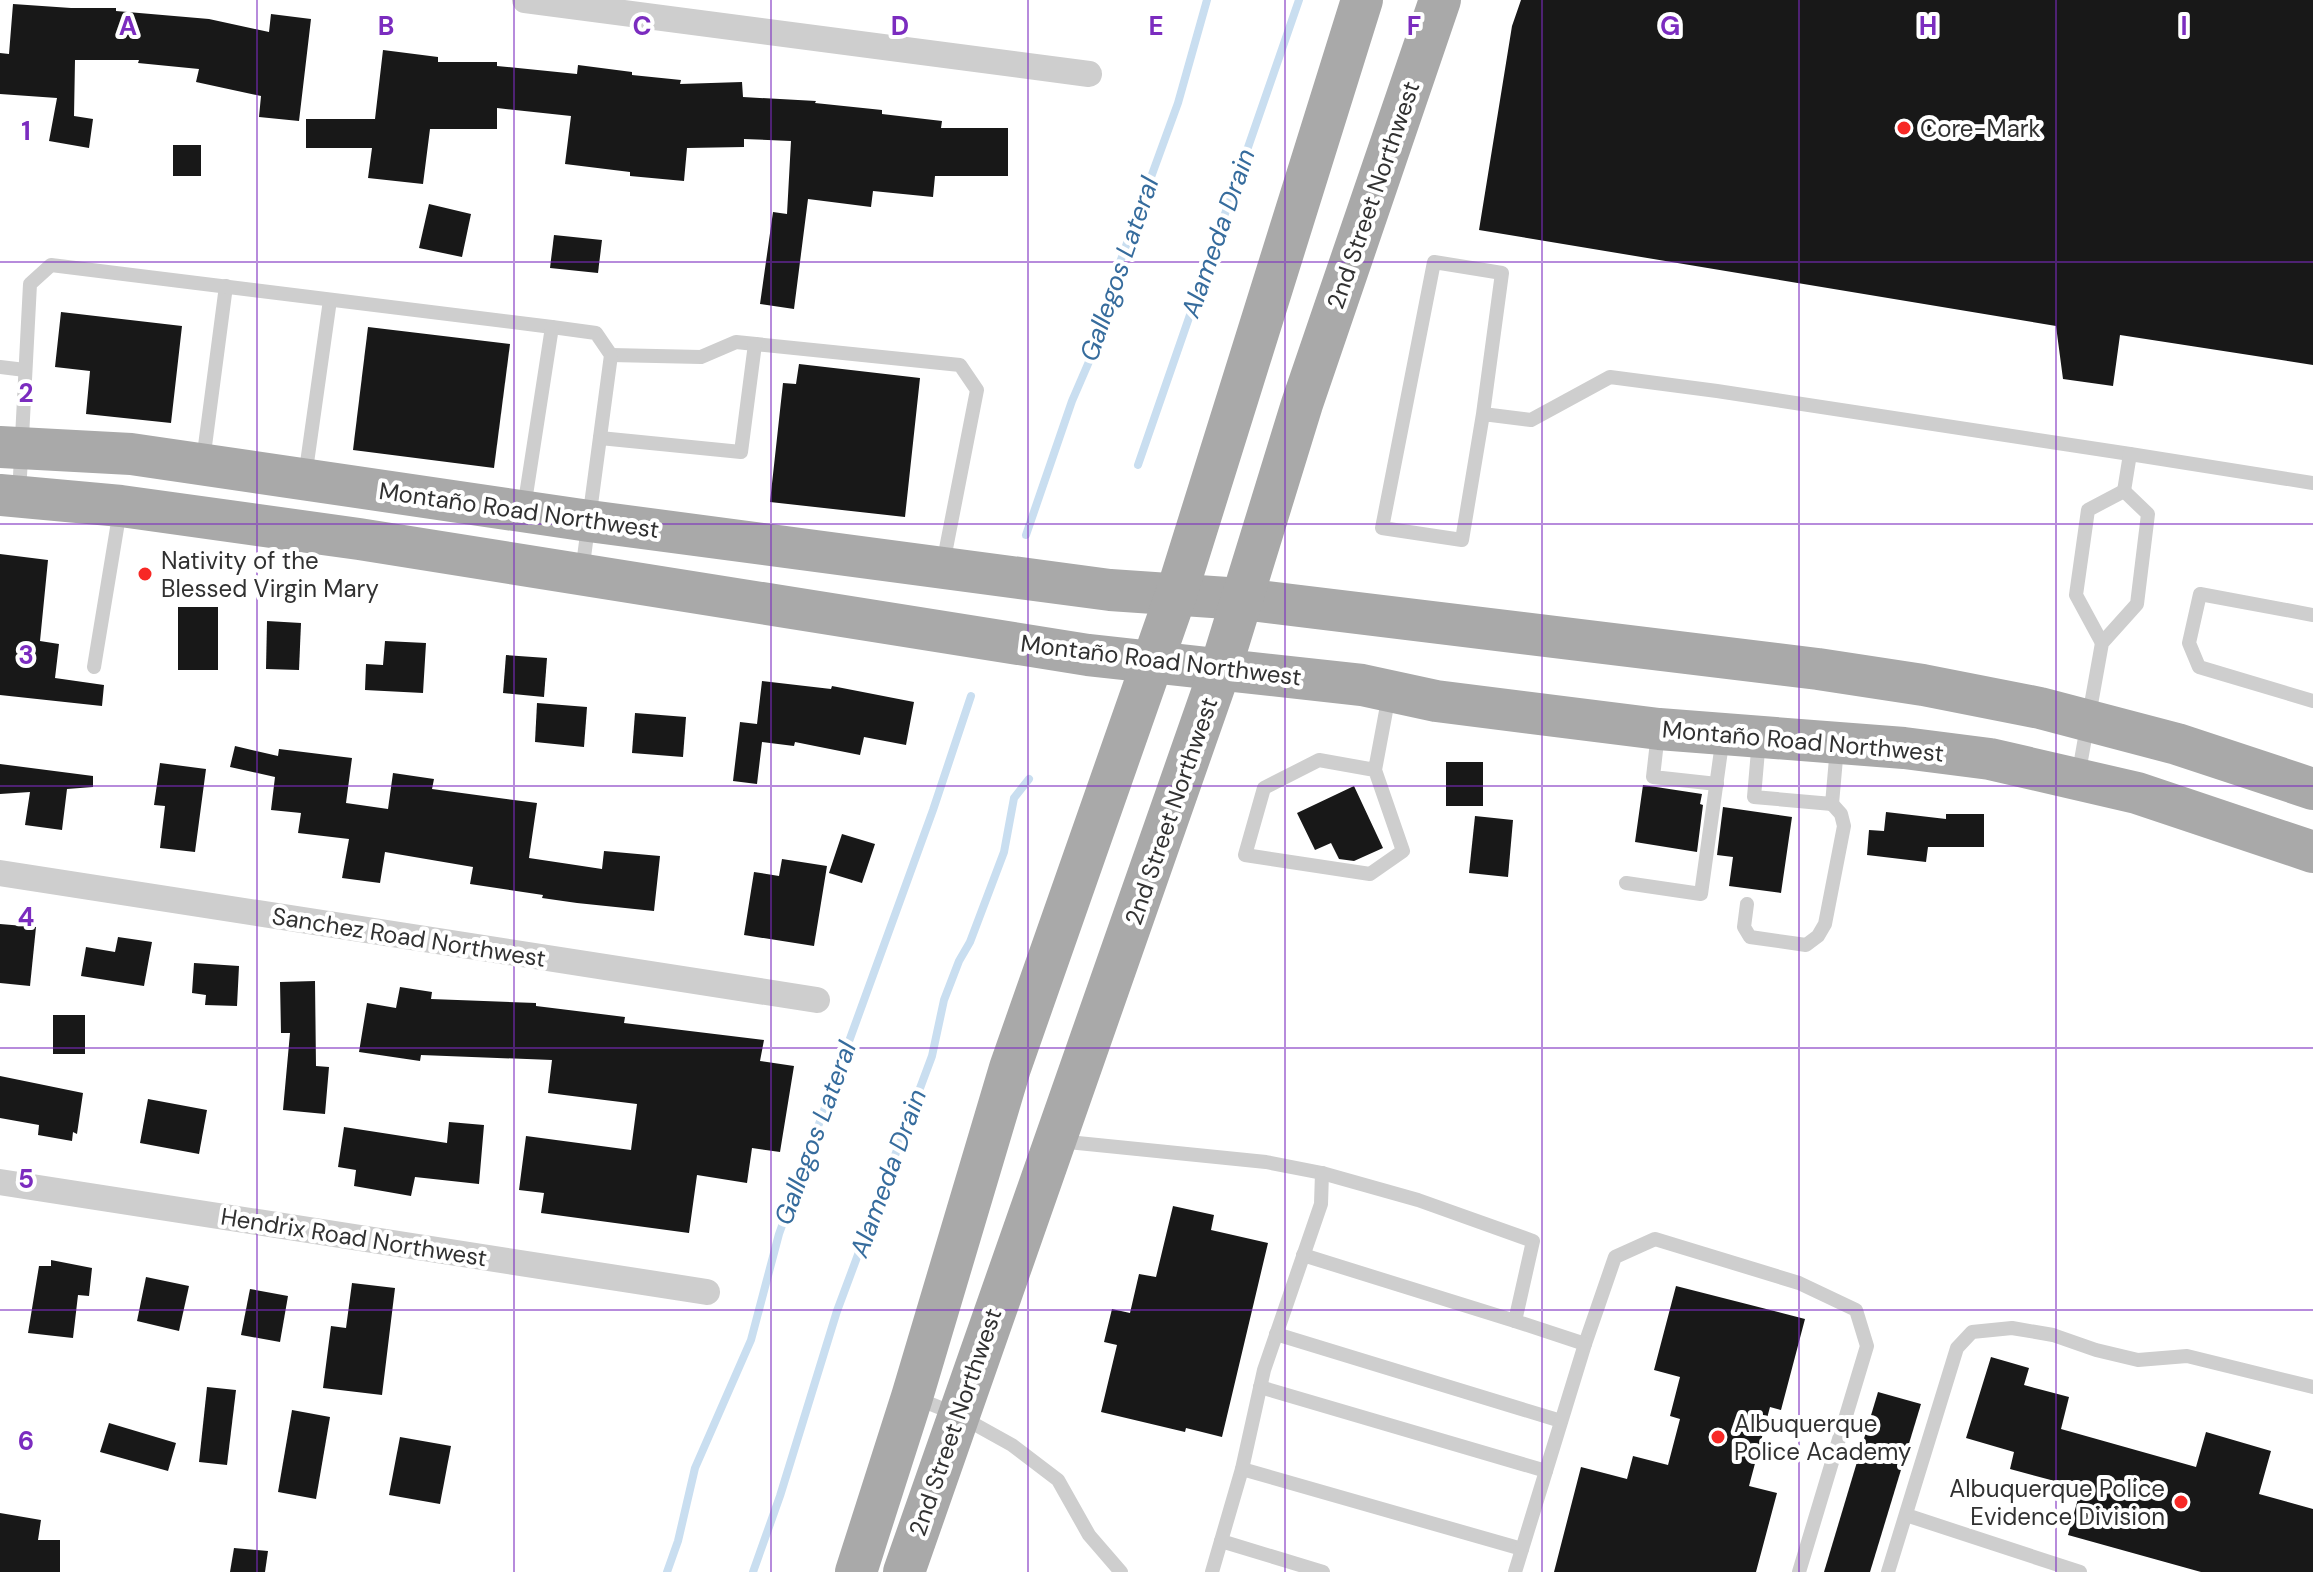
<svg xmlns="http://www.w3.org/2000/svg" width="2313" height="1572" font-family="'DM Sans',sans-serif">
	<rect width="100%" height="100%" fill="#fff"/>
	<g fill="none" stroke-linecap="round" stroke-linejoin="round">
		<g stroke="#c9def0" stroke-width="8">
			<path d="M 1138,465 L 1299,0"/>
			<path d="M 1026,535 L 1072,401 L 1091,357 L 1111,287 L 1178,103 L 1207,0"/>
			<path d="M 667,1572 L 678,1541 L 695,1468 L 751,1340 L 779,1234 L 933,810 L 971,696"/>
			<path d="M 753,1572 L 780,1496 L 837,1311 L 932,1056 L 944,1000 L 959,961 L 970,942 L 1004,852 L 1014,798 L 1029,779"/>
		</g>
	</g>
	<g fill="#181818">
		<path d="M 1521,0 L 2313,0 L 2313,365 L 2120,335 L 2113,386 L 2063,379 L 2056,326 L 1479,230 L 1512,26 Z"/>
		<path d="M 13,4 L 71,8 L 116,8 L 116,11 L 209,19 L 269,32 L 271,14 L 311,19 L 299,121 L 259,117 L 261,96 L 196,82 L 199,69 L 138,63 L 139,60 L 75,60 L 74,116 L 93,119 L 89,148 L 49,141 L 57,98 L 0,94 L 0,53 L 9,54 Z"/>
		<path d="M 383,50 L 438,57 L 438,62 L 497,62 L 497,66 L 577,74 L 578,65 L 632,72 L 632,75 L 681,80 L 680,84 L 742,82 L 743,97 L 816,101 L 815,103 L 882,110 L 882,114 L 942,121 L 941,128 L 1008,128 L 1008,176 L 935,176 L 933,197 L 873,191 L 871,207 L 808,199 L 794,309 L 760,304 L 773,212 L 787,214 L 791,141 L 744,139 L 744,147 L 687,148 L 684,181 L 630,176 L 630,172 L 565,164 L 571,116 L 497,108 L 497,129 L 430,129 L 423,184 L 368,178 L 372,148 L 306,148 L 306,119 L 375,119 Z"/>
		<rect x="173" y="145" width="28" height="31"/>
		<path d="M 429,204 L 471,214 L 462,257 L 419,248 Z"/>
		<path d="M 554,235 L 602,240 L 598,273 L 550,268 Z"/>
		<path d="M 61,312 L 182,326 L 171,423 L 86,414 L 90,371 L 55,367 Z"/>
		<path d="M 368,327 L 510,344 L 494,468 L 353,450 Z"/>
		<path d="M 799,364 L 920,378 L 905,517 L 770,502 L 783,383 L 796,384 Z"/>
		<path d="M 0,554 L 48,560 L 40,641 L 59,644 L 55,678 L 104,685 L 102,706 L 0,695 Z"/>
		<rect x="178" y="607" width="40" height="63"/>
		<path d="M 267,621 L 301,623 L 299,670 L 266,669 Z"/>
		<path d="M 385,641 L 426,643 L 423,693 L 365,690 L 366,664 L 383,665 Z"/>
		<path d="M 506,655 L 547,658 L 544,697 L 503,693 Z"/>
		<path d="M 762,681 L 831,689 L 832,686 L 914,702 L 906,745 L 864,737 L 860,755 L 795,742 L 794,746 L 762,742 L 757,784 L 733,781 L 740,722 L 757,724 Z"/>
		<path d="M 537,703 L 587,707 L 584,747 L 535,742 Z"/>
		<path d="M 635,713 L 686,717 L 683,757 L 632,753 Z"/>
		<path d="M 235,746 L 278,756 L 279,749 L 352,758 L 346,803 L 388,809 L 393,773 L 434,779 L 432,789 L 537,803 L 529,858 L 602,869 L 604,851 L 660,856 L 654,911 L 577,903 L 542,898 L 543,895 L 470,884 L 473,867 L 385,852 L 380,883 L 342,878 L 349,839 L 298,833 L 301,813 L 271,810 L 275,777 L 230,767 Z"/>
		<rect x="1446" y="762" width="37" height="44"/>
		<path d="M 160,763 L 206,769 L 195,852 L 160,848 L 165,806 L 154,805 Z"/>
		<path d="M 0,764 L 93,776 L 93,787 L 67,789 L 62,830 L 25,825 L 30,792 L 0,794 Z"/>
		<path d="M 1643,785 L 1702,794 L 1700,804 L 1703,805 L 1697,852 L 1635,842 Z"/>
		<path d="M 1354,786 L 1383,848 L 1354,861 L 1339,859 L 1331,843 L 1315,850 L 1297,813 Z"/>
		<path d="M 1723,807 L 1792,817 L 1781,893 L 1729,886 L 1733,857 L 1717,855 Z"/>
		<path d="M 1886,812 L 1946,819 L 1946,814 L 1984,814 L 1984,847 L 1928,847 L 1926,862 L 1867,855 L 1869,830 L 1884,831 Z"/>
		<path d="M 1475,816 L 1513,820 L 1508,877 L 1469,873 Z"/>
		<path d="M 842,834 L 875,844 L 862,883 L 829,873 Z"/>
		<path d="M 782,859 L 827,866 L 814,946 L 744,935 L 754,872 L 779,876 Z"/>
		<path d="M 0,924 L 36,927 L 30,986 L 0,983 Z"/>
		<path d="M 118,937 L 152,942 L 144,986 L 81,976 L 86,947 L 115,952 Z"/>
		<path d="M 194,963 L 239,966 L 237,1006 L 205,1005 L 206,995 L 192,993 Z"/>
		<path d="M 315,981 L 316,1066 L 329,1067 L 325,1114 L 283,1110 L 290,1033 L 281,1033 L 280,982 Z"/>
		<path d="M 400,987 L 432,992 L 431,999 L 536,1003 L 536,1006 L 625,1017 L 624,1023 L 764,1040 L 760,1061 L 794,1066 L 780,1152 L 752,1148 L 747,1183 L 697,1175 L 689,1233 L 541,1213 L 544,1193 L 519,1190 L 526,1136 L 631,1150 L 637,1104 L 548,1093 L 552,1060 L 421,1055 L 420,1061 L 359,1052 L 367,1003 L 396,1008 Z"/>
		<rect x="53" y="1015" width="32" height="39"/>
		<path d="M 0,1076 L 83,1093 L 77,1134 L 73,1132 L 72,1141 L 38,1135 L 39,1125 L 0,1118 Z"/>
		<path d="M 148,1099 L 207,1110 L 199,1154 L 140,1143 Z"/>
		<path d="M 449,1122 L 484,1125 L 479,1184 L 415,1177 L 411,1196 L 354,1186 L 356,1170 L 338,1167 L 344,1127 L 447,1143 Z"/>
		<path d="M 1173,1206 L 1214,1215 L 1211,1230 L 1268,1243 L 1222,1437 L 1186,1428 L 1185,1432 L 1101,1412 L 1117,1345 L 1104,1342 L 1112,1309 L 1130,1313 L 1139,1274 L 1156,1277 Z"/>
		<path d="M 51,1260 L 92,1268 L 89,1296 L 78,1295 L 73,1338 L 28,1333 L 39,1266 L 51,1266 Z"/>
		<path d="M 146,1277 L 189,1286 L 179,1331 L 137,1321 Z"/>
		<path d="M 352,1283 L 395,1288 L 382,1395 L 323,1388 L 331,1326 L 346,1328 Z"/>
		<path d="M 1676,1286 L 1805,1319 L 1781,1410 L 1770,1407 L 1749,1486 L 1777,1493 L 1756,1572 L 1554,1572 L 1581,1467 L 1627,1479 L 1633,1456 L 1668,1465 L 1680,1419 L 1670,1416 L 1680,1377 L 1654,1370 Z"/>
		<path d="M 250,1289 L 288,1296 L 280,1342 L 241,1335 Z"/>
		<path d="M 1991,1357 L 2029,1368 L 2024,1385 L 2069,1397 L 2061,1429 L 2196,1467 L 2206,1432 L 2271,1451 L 2259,1494 L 2313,1509 L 2313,1572 L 2201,1572 L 2068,1535 L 2081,1488 L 2010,1469 L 2014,1452 L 1966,1438 Z"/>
		<path d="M 207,1387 L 236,1390 L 227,1465 L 199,1462 Z"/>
		<path d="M 1878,1392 L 1921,1404 L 1870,1572 L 1824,1572 Z"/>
		<path d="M 292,1410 L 330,1417 L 316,1499 L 278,1492 Z"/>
		<path d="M 109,1423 L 176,1443 L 168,1471 L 100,1452 Z"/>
		<path d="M 400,1437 L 451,1446 L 440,1504 L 389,1495 Z"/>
		<path d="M 0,1513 L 41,1520 L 38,1540 L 60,1540 L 60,1572 L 0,1572 Z"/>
		<path d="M 234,1548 L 268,1551 L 265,1572 L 230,1572 Z"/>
	</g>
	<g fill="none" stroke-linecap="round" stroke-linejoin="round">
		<g stroke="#cecece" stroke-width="14">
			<path d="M 611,355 L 701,357 L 736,342 L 960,365 L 977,390 L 943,564"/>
			<path d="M 0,367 L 25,370"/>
			<path d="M 1483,414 L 1462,540 L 1382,528 L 1434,262 L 1502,273 L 1483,414 L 1531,420 L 1610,377 L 1717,391 L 2130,454"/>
			<path d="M 600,438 L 741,452 L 755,344"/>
			<path d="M 203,461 L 226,286"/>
			<path d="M 305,477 L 330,300"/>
			<path d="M 2124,491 L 2130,454 L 2313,483"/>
			<path d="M 19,495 L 30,284 L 51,265 L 552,327 L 596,333 L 611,355 L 582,572"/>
			<path d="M 524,508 L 552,327"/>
			<path d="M 2313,615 L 2200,594 L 2189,643 L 2199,667 L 2313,701"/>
			<path d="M 2102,643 L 2076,595 L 2088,510 L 2124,491"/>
			<path d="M 94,667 L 120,510"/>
			<path d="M 1658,733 L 1653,777 L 1717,784"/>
			<path d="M 1759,739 L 1754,797 L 1832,804 L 1837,747"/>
			<path d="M 1375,770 L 1403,851 L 1370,874 L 1245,855 L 1264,788 L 1319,760 L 1375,770 L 1389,695"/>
			<path d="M 2078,777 L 2102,643 L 2137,604 L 2148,514 L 2124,491"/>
			<path d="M 1626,883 L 1701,894 L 1723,736"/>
			<path d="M 1747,904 L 1744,927 L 1750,937 L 1806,945 L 1818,936 L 1825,924 L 1844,826 L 1841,814 L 1832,804"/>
			<path d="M 1058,1141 L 1266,1162 L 1322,1173 L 1418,1200 L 1533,1241 L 1515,1321 L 1585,1344 L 1615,1257 L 1655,1239 L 1799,1283 L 1856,1310 L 1867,1346 L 1799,1572"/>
			<path d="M 1303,1255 L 1515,1321"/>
			<path d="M 1276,1334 L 1561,1421"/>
			<path d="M 1260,1387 L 1546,1471"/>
			<path d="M 916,1398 L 958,1415 L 1012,1445 L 1058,1480 L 1089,1535 L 1121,1572"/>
			<path d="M 1242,1469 L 1522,1549"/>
			<path d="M 1906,1515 L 2080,1572"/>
			<path d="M 1221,1541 L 1323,1572"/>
			<path d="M 1212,1572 L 1242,1469 L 1264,1370 L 1321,1204 L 1322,1173"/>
			<path d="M 1515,1572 L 1585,1344"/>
			<path d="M 1888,1572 L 1957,1348 L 1972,1332 L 2012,1328 L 2053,1335 L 2096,1350 L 2138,1360 L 2187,1356 L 2313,1387"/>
		</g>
		<g stroke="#cecece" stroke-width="26">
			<path d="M 525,0 L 1089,74"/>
			<path d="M 0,873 L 817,1000"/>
			<path d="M 0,1182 L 707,1292"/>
		</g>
		<g stroke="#a9a9a9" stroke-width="42">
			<path d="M 0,447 L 131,454 L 589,521 L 1110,590 L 1242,599 L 1818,669 L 1923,685 L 2040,708 L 2177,744 L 2313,789"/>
			<path d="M 0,495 L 121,506 L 359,539 L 1088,655 L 1362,685 L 1436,701 L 1659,729 L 1904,748 L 1990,759 L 2137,793 L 2313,852"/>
			<path d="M 856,1572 L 912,1397 L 1010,1068 L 1176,595 L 1362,0"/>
			<path d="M 904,1572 L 1221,667 L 1302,404 L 1440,0"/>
		</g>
	</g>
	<path fill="none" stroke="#7b2cbf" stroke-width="2" stroke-opacity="0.55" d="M 257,0 L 257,1572M 514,0 L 514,1572M 771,0 L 771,1572M 1028,0 L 1028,1572M 1285,0 L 1285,1572M 1542,0 L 1542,1572M 1799,0 L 1799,1572M 2056,0 L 2056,1572M 0,262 L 2313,262M 0,524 L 2313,524M 0,786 L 2313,786M 0,1048 L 2313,1048M 0,1310 L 2313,1310"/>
	<g fill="#f72825" stroke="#fff" stroke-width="3">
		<circle cx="1904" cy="128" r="8"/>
		<circle cx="145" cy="574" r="8"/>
		<circle cx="1718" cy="1437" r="8"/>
		<circle cx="2181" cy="1502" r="8"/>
	</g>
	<g text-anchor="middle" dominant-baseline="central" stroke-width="8" stroke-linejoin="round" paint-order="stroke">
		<g font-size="24" fill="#313131" stroke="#fff" text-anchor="start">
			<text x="1920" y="128">Core-Mark</text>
			<text x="161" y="560">Nativity of the<tspan x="161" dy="28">Blessed Virgin Mary</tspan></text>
			<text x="1734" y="1423">Albuquerque<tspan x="1734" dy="28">Police Academy</tspan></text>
			<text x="2165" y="1488" text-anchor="end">Albuquerque Police<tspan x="2165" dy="28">Evidence Division</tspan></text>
		</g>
		<g font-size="24" fill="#313131" stroke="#fff">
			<text transform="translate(1373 195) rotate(-71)">2nd Street Northwest</text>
			<text transform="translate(519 510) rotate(8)">Montaño Road Northwest</text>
			<text transform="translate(1161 660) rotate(7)">Montaño Road Northwest</text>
			<text transform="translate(1803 741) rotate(5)">Montaño Road Northwest</text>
			<text transform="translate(1171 811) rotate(-71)">2nd Street Northwest</text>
			<text transform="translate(409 937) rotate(9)">Sanchez Road Northwest</text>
			<text transform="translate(354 1237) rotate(9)">Hendrix Road Northwest</text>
			<text transform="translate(955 1422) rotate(-71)">2nd Street Northwest</text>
		</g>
		<g font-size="26" font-style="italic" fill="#366c9d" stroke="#fff">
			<text transform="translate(1218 233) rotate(-71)">Alameda Drain</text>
			<text transform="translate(1119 269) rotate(-71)">Gallegos Lateral</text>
			<text transform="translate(815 1133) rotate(-70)">Gallegos Lateral</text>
			<text transform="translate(888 1173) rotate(-70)">Alameda Drain</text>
		</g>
	</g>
	<g font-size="26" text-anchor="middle" font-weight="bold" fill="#7b2cbf" stroke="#fff" stroke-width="8" stroke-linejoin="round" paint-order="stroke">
		<text x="128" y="35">A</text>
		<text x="386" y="35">B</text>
		<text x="642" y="35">C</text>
		<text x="900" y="35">D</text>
		<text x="1156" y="35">E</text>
		<text x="1414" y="35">F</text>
		<text x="1670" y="35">G</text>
		<text x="1928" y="35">H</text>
		<text x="2184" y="35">I</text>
		<text x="26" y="140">1</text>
		<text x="26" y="402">2</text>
		<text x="26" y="664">3</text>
		<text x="26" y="926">4</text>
		<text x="26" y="1188">5</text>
		<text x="26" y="1450">6</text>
	</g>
</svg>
